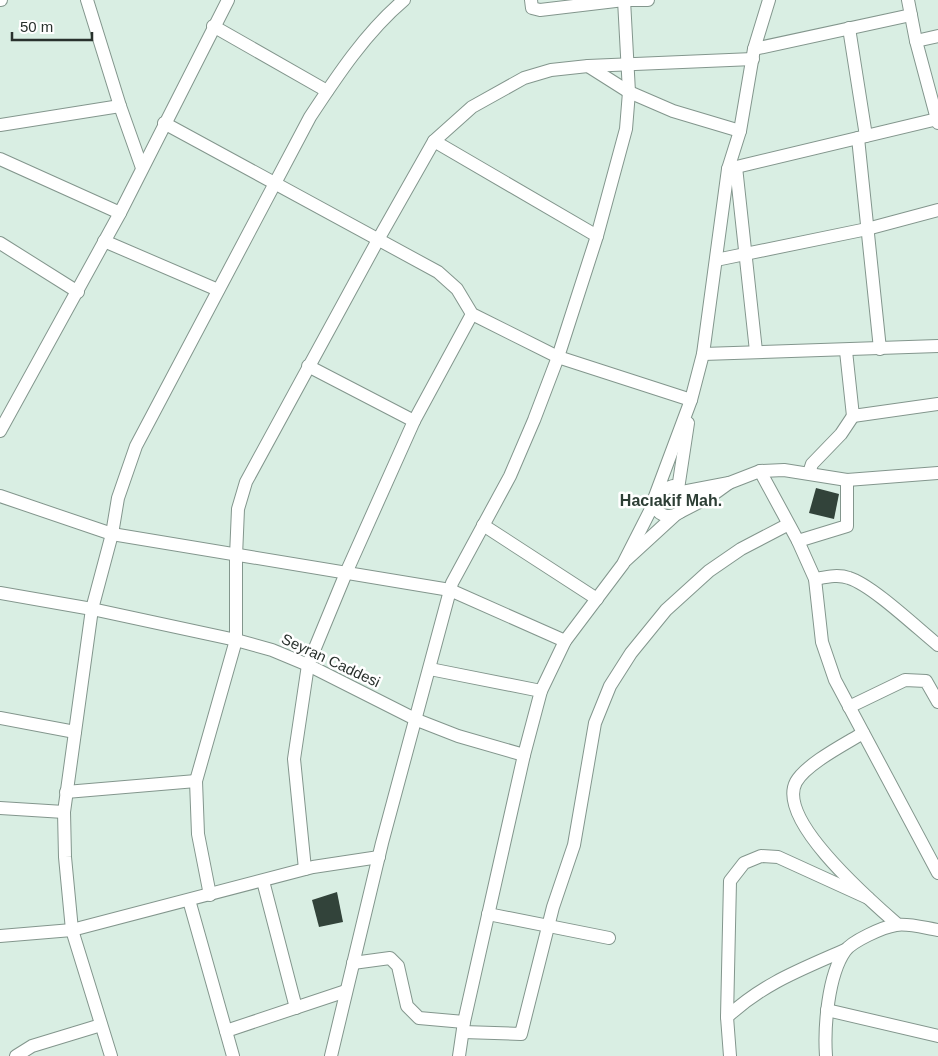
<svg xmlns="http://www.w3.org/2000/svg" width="938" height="1056" font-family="Arial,sans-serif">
	<rect width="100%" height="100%" fill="#d9eee3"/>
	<g fill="#32433a">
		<path d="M 816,488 L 839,494 L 834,519 L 809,513 Z"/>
		<path d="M 337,892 L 343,922 L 319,927 L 312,900 Z"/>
	</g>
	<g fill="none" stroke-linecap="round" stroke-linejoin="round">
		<defs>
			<g id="minor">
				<path d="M 0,0 L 1,0"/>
				<path d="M 87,0 L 120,106 L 142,168"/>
				<path d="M 531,0 L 532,8 L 540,10 L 624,0 L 648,0"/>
				<path d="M 908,0 L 916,41 L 938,123"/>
				<path d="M 213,26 L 327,91"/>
				<path d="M 849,28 L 866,136"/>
				<path d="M 916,41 L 938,36"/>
				<path d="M 754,49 L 911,15"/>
				<path d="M 588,66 L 629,92 L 673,111 L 740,131"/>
				<path d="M 164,123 L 438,272 L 457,289 L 472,314 L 558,357 L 691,400"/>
				<path d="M 0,125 L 120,106"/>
				<path d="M 858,138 L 880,349"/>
				<path d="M 434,141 L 597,236"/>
				<path d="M 0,159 L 120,213"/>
				<path d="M 736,167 L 756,351"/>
				<path d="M 728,169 L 937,119"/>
				<path d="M 104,241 L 218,290"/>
				<path d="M 0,243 L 78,292"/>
				<path d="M 716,260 L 867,229 L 938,210"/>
				<path d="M 846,351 L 853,416 L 938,404"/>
				<path d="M 703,354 L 938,346"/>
				<path d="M 308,366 L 414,421"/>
				<path d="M 0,431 L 120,213 L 228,0"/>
				<path d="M 760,471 L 798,541 L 815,579 L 822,642 L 835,680 L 938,873"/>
				<path d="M 809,473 L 812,464 L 841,434 L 853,416"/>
				<path d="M 729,483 L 760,471 L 784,470 L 847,480 L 938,473"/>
				<path d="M 678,489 L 688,423"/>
				<path d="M 659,491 L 673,486 L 682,492 L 684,503 L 680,512 C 668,521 654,514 654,499 L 691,400 L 703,354 L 728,169 L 740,131 L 754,49 L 769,0"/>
				<path d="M 0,496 L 112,534 L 450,590 L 565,641"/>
				<path d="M 680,512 L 711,496 L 729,483 L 682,492"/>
				<path d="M 483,525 L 597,599"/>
				<path d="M 798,541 L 847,526 L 847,480"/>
				<path d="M 626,560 L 674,516"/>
				<path d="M 815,579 C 826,577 838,574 849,578 C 872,585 918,629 938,645"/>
				<path d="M 0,593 L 92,609 L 236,640 L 272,650 L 308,665 L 417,720 L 458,736 L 524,755"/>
				<path d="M 430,669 L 541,691"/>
				<path d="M 849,707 L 905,680 L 926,681 L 938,702"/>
				<path d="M 0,718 L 75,732"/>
				<path d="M 863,733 C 845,744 806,764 796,782 C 776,820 871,901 897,924"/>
				<path d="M 66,792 L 196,781"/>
				<path d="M 0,808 L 64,812"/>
				<path d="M 305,869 L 294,759 L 308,665 L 346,573 L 414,421 L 472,314"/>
				<path d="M 263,881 L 296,1008"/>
				<path d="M 210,895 L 198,834 L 196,781 L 236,640 L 236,556 L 238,509 L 246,482 L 379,238 L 434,141 L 472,107 L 524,78 L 551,70 L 588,66 L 753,59"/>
				<path d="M 189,900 L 233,1056"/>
				<path d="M 488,914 L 609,938"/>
				<path d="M 0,936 L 72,930 L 313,867 L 379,857"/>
				<path d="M 353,963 L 390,958 L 398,966 L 407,1006 L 419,1018 L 464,1022"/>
				<path d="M 827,1010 L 938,1036"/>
				<path d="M 727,1017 L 730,881 L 744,863 L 761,856 L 778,857 L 868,898"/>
				<path d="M 226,1031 L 346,991"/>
				<path d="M 463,1032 L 521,1034 L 553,907 L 574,845 L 595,723 L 610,686 L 631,653 L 666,610 L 709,571 L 741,549 L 787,525"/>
				<path d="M 16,1056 L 32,1046 L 101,1025"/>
				<path d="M 111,1056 L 72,930 L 65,857 L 64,812 L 92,609 L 112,534 L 118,498 L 136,446 L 310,117 C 337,76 366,32 404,0"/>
				<path d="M 331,1056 L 382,843 L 452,583 L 510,476 L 534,420 L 558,357 L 597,236 L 626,129 L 629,92 L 624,0"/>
				<path d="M 459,1056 L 464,1022 L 524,755 L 541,691 L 565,641 L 623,564 L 654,503"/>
				<path d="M 730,1056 L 727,1017 C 764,983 800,970 845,950"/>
				<path d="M 826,1056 C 824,1027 828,975 845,951 C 852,941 883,927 896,925 C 909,923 925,928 938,930"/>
			</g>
		</defs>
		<use href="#minor" stroke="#83968d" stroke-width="14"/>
		<use href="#minor" stroke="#fff" stroke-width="12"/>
	</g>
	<g text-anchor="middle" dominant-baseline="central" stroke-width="5" stroke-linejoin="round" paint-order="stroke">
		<g font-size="15" fill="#29312d" stroke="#fff">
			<text transform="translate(331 660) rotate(25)">Seyran Caddesi</text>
		</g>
		<g font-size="16" font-weight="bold" fill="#2d3e35" stroke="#fff">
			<text x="671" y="500">Hacıakif Mah.</text>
		</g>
	</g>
	<path d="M12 32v8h80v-8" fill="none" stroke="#29312d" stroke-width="2.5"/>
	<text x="20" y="32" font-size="15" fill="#29312d" stroke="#ffffff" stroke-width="4" paint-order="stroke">50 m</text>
</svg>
